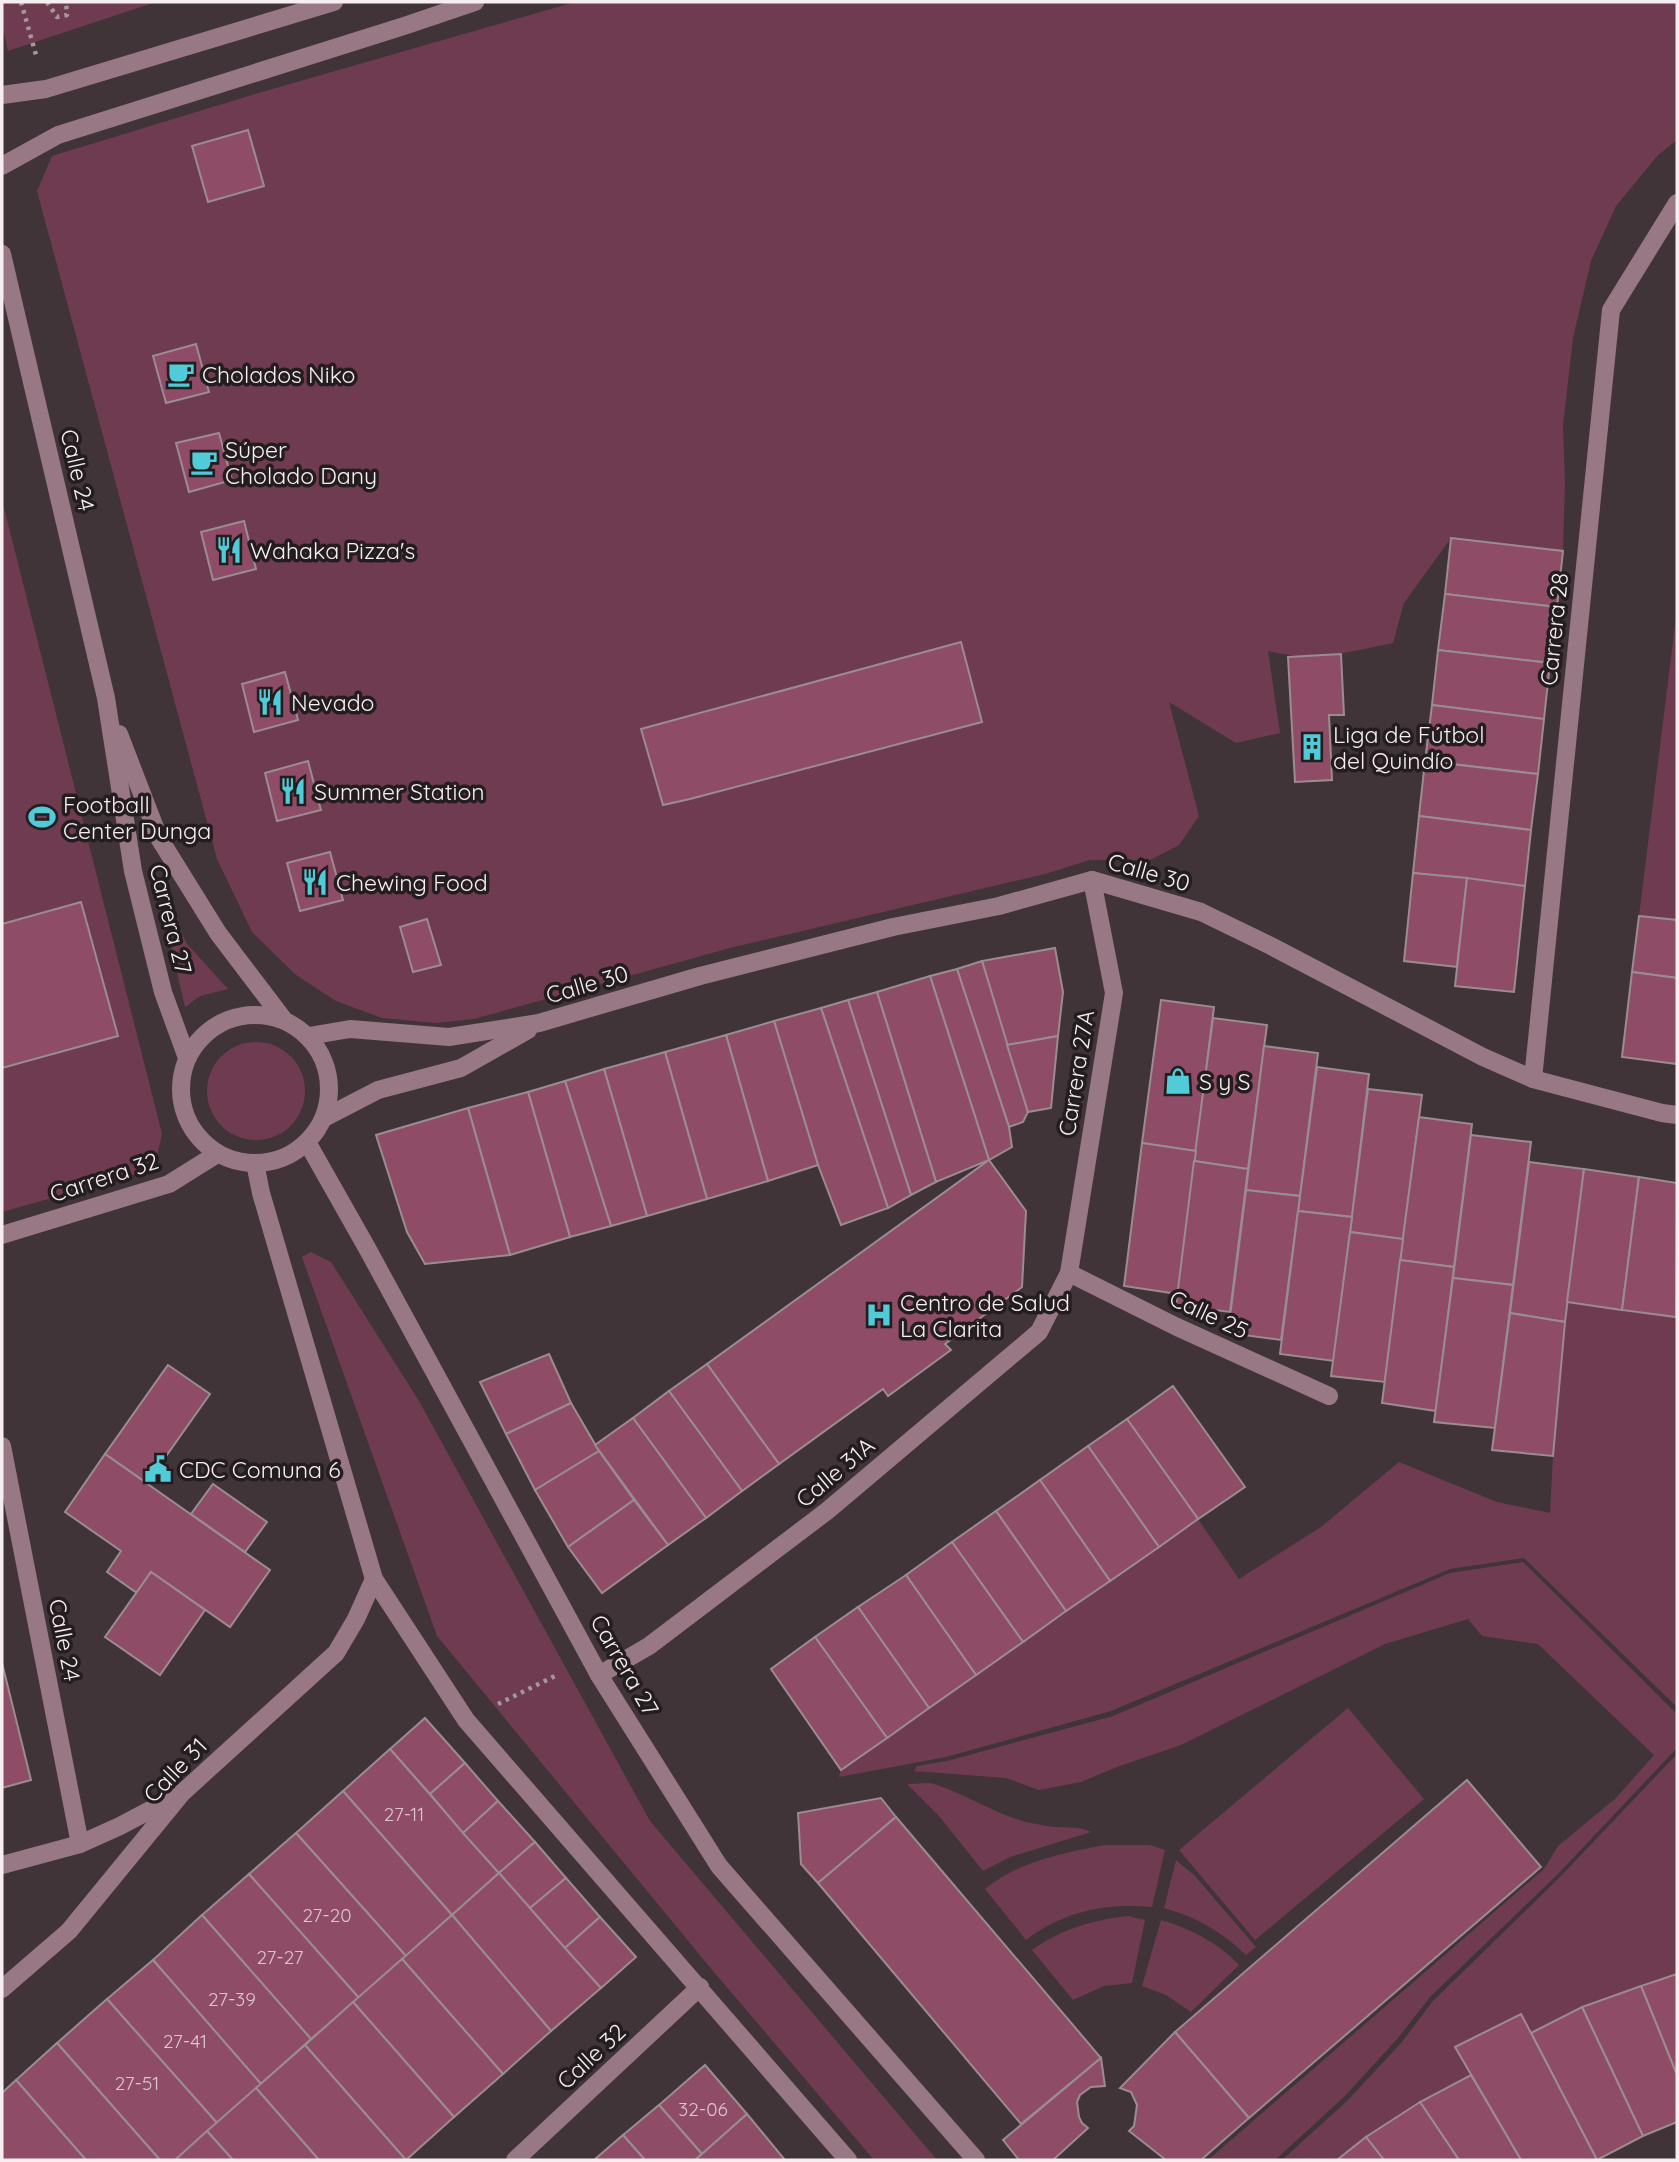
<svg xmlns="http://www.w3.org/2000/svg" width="1679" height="2162" font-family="Quicksand,sans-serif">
	<rect width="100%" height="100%" fill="#403438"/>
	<g fill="#6f3b50">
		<path d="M 2,2 L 156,2 L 8,51 L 2,24 Z"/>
		<path d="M 575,2 L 1677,2 L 1677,140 L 1658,155 L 1616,206 L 1591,261 L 1573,338 L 1563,425 L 1565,481 L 1563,551 L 1451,538 L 1404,603 L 1393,643 C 1351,652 1310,662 1268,651 L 1280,733 L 1236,743 L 1169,702 L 1199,816 L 1179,845 L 1150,860 L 1090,860 L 1045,874 L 730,948 L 474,1019 L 436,1023 L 382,1018 L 336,1001 L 296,975 L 252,932 L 217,859 L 37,191 L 52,156 L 262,92 Z"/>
		<path d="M 2,500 L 162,1134 L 154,1169 L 2,1212 Z"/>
		<path d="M 1677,609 L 1677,920 L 1639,916 Z"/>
		<path d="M 166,903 L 187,944 L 228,989 L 200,996 L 185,1007 L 171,946 Z"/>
		<circle cx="256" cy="1091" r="49"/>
		<path d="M 311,1252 L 331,1262 L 419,1401 L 650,1821 L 937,2160 L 874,2160 L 713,1971 L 437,1636 L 302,1257 Z"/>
		<path d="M 1567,1302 L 1677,1317 L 1677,1707 L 1524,1558 L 1450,1569 L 1111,1711 L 946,1757 L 839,1777 L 841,1770 L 1198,1519 L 1239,1579 L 1321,1527 L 1399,1462 L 1497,1502 L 1550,1513 L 1553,1456 Z"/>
		<path d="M 1523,1562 L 1677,1714 L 1677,1748 L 1557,1875 L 1430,1997 L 1398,2038 L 1344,2097 L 1275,2160 L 1208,2160 L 1544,1869 L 1558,1846 L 1616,1798 L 1654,1755 L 1538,1644 L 1482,1636 L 1468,1619 L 1385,1644 L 1181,1745 L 1117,1767 L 1081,1782 L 1039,1790 L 1006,1778 L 914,1771 L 917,1766 L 947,1761 L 1113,1716 L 1450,1573 Z"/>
		<path d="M 1348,1708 L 1424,1799 L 1255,1940 L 1179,1850 Z"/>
		<path d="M 1677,1754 L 1677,1974 L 1582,2007 L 1531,2033 L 1521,2014 L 1455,2047 L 1471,2075 L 1420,2102 L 1366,2137 L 1337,2160 L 1282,2160 L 1347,2101 L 1402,2042 L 1432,2002 L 1559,1878 Z"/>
		<path d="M 931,1783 C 961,1792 987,1809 1016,1819 C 1028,1823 1042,1825 1054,1827 C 1067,1828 1079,1826 1091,1832 L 1010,1857 L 983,1871 L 939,1816 L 907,1784 Z"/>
		<path d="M 1104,1845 L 1150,1845 L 1165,1850 L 1152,1907 C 1106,1903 1064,1911 1026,1940 L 985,1889 C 1017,1862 1063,1853 1104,1845 Z"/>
		<path d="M 1176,1860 L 1194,1875 L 1256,1947 L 1246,1955 C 1222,1932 1197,1917 1164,1908 Z"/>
		<path d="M 1128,1916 L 1145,1920 L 1132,1983 L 1104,1986 L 1073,2000 L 1032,1950 C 1061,1929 1093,1920 1128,1916 Z"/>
		<path d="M 1161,1920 C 1189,1928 1219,1943 1239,1965 L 1191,2012 L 1166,1995 L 1142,1986 Z"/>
	</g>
	<g fill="#8e4c67" stroke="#9b8c91" stroke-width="2">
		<path d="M 248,130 L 264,186 L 208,202 L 192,146 Z"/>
		<path d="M 196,344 L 209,392 L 166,403 L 153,356 Z"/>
		<path d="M 219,433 L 232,480 L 189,492 L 176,443 Z"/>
		<path d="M 244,521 L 256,569 L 213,580 L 201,532 Z"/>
		<path d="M 1451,538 L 1563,551 L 1557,607 L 1445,594 Z"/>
		<path d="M 1445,594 L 1557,607 L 1550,663 L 1438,650 Z"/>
		<path d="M 961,642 L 982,722 L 690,799 L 663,805 L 641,729 Z"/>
		<path d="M 1438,650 L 1550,663 L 1544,719 L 1432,705 Z"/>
		<path d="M 1341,654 L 1344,715 L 1329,715 L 1332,780 L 1295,782 L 1288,657 Z"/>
		<path d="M 285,672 L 298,720 L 254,732 L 242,684 Z"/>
		<path d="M 1432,705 L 1544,719 L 1538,774 L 1425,761 Z"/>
		<path d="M 308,761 L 321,810 L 277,821 L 265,773 Z"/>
		<path d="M 1425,761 L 1538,774 L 1531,830 L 1419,816 Z"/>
		<path d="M 1419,816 L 1531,830 L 1525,886 L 1413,873 Z"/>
		<path d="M 330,852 L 343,900 L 300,911 L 287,863 Z"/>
		<path d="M 1413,873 L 1467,878 L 1457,967 L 1404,961 Z"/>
		<path d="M 1467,878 L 1525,886 L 1514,992 L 1455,986 Z"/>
		<path d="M 81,902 L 118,1036 L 2,1068 L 2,924 Z"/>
		<path d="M 1639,916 L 1677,920 L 1677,978 L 1632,972 Z"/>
		<path d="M 427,919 L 441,965 L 413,972 L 400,927 Z"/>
		<path d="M 1055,948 L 1063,992 L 1058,1036 L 1007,1045 L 982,961 Z"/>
		<path d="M 982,961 L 1028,1112 L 1023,1122 L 1009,1127 L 957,969 Z"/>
		<path d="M 957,969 L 1009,1127 L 1012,1147 L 989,1160 L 930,976 Z"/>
		<path d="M 1632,972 L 1677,978 L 1677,1064 L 1622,1057 Z"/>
		<path d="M 930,976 L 989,1160 L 936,1182 L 877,992 Z"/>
		<path d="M 877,992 L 936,1182 L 911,1195 L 848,1000 Z"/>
		<path d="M 848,1000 L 911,1195 L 888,1208 L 821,1008 Z"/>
		<path d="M 1161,1000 L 1214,1007 L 1196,1151 L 1142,1143 Z"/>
		<path d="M 821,1008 L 888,1208 L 841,1225 L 818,1165 L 774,1021 Z"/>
		<path d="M 1213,1018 L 1267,1025 L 1248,1169 L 1194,1161 Z"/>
		<path d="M 774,1021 L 818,1165 L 768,1181 L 726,1035 Z"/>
		<path d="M 726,1035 L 768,1181 L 707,1199 L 665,1052 Z"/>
		<path d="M 1058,1036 L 1051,1108 L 1028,1112 L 1007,1045 Z"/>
		<path d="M 1264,1046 L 1318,1053 L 1300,1196 L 1246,1190 Z"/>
		<path d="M 665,1052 L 707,1199 L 647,1216 L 604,1069 Z"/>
		<path d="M 1317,1067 L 1369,1074 L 1352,1217 L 1298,1211 Z"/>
		<path d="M 604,1069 L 647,1216 L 611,1226 L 565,1081 Z"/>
		<path d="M 565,1081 L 611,1226 L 570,1237 L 528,1092 Z"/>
		<path d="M 1368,1089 L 1422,1095 L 1403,1239 L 1350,1232 Z"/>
		<path d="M 528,1092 L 570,1237 L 510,1255 L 468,1108 Z"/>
		<path d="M 468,1108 L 510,1255 L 425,1264 L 407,1232 L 376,1135 Z"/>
		<path d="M 1419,1117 L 1472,1124 L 1454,1267 L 1400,1260 Z"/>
		<path d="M 1471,1135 L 1531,1142 L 1513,1285 L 1453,1278 Z"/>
		<path d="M 1142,1143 L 1196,1151 L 1178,1294 L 1124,1286 Z"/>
		<path d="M 989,1160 L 1026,1211 L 1022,1287 L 945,1344 L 951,1350 L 888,1396 L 883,1389 L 779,1464 L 707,1364 Z"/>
		<path d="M 1194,1161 L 1248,1169 L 1230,1312 L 1176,1305 Z"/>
		<path d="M 1529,1162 L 1584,1169 L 1565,1322 L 1510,1313 Z"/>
		<path d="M 1584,1169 L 1639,1177 L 1622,1310 L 1567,1302 Z"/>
		<path d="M 1639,1177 L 1677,1183 L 1676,1317 L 1622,1310 Z"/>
		<path d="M 1246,1190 L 1300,1196 L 1281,1340 L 1228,1333 Z"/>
		<path d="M 1298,1211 L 1352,1217 L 1334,1361 L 1280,1354 Z"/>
		<path d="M 1350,1232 L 1403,1239 L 1385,1382 L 1331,1376 Z"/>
		<path d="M 1400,1260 L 1454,1267 L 1436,1411 L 1382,1403 Z"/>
		<path d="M 1453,1278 L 1513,1285 L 1495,1428 L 1434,1422 Z"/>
		<path d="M 1510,1313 L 1565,1322 L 1553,1456 L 1492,1450 Z"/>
		<path d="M 549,1354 L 571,1403 L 506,1434 L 480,1382 Z"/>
		<path d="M 707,1364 L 779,1464 L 742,1491 L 669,1391 Z"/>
		<path d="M 168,1365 L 210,1394 L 147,1483 L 105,1454 Z"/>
		<path d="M 1173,1386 L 1245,1487 L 1198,1519 L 1127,1419 Z"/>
		<path d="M 669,1391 L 742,1491 L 706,1518 L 633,1418 Z"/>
		<path d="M 571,1403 L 599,1451 L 535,1490 L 506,1434 Z"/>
		<path d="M 633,1418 L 706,1518 L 668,1545 L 595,1445 Z"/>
		<path d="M 1127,1419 L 1198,1519 L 1159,1547 L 1088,1446 Z"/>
		<path d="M 1088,1446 L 1159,1547 L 1110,1581 L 1040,1480 Z"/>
		<path d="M 599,1451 L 634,1500 L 568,1547 L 535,1490 Z"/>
		<path d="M 105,1454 L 270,1570 L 230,1627 L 151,1572 L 137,1593 L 107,1572 L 121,1551 L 65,1512 Z"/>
		<path d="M 1040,1480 L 1110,1581 L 1066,1611 L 996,1511 Z"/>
		<path d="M 213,1484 L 267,1522 L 245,1552 L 191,1514 Z"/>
		<path d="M 634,1500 L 668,1545 L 602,1593 L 568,1547 Z"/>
		<path d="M 996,1511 L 1066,1611 L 1023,1642 L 952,1542 Z"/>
		<path d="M 952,1542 L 1023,1642 L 976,1675 L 906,1575 Z"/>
		<path d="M 151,1572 L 205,1610 L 160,1675 L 105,1637 Z"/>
		<path d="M 906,1575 L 976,1675 L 929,1708 L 858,1607 Z"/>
		<path d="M 858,1607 L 929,1708 L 887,1738 L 815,1637 Z"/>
		<path d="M 815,1637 L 887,1738 L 841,1770 L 771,1669 Z"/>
		<path d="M 2,1663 L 31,1780 L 2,1788 Z"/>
		<path d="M 425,1718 L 465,1763 L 430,1794 L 390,1749 Z"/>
		<path d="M 390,1749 L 499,1873 L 452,1915 L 343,1791 Z"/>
		<path d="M 465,1763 L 498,1801 L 463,1833 L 430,1794 Z"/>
		<path d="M 1467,1780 L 1541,1867 L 1249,2118 L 1175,2032 Z"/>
		<path d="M 343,1791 L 452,1915 L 406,1956 L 296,1833 Z"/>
		<path d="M 881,1798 L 896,1817 L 818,1883 L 801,1864 L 798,1813 Z"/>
		<path d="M 498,1801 L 535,1842 L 499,1873 L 463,1833 Z"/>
		<path d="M 896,1817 L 1101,2058 L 1021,2124 L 818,1883 Z"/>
		<path d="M 296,1833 L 406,1956 L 359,1998 L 249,1874 Z"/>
		<path d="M 535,1842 L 566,1878 L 530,1908 L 499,1873 Z"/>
		<path d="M 499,1873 L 601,1988 L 551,2031 L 452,1915 Z"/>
		<path d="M 249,1874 L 359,1998 L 311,2039 L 202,1915 Z"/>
		<path d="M 566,1878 L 600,1917 L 565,1948 L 530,1908 Z"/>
		<path d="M 202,1915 L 311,2039 L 261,2084 L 153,1960 Z"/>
		<path d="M 452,1915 L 551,2031 L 503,2074 L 402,1959 Z"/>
		<path d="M 600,1917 L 636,1957 L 601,1988 L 565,1948 Z"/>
		<path d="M 402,1959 L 503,2074 L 454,2117 L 353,2002 Z"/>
		<path d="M 153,1960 L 261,2084 L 217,2123 L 107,1999 Z"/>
		<path d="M 1677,1974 L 1677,2075 L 1641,1986 Z"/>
		<path d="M 1641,1986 L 1677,2075 L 1677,2122 L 1643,2136 L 1582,2007 Z"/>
		<path d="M 107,1999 L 217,2123 L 175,2160 L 160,2160 L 57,2043 Z"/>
		<path d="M 353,2002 L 454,2117 L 406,2160 L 305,2045 Z"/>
		<path d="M 1582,2007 L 1643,2136 L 1597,2160 L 1531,2033 Z"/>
		<path d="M 1521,2014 L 1531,2033 L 1597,2160 L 1521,2160 L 1455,2047 Z"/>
		<path d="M 1175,2032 L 1249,2118 L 1201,2160 L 1166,2160 L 1129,2131 L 1134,2126 L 1137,2105 L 1131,2092 L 1120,2088 Z"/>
		<path d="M 57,2043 L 160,2160 L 86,2160 L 16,2080 Z"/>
		<path d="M 305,2045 L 406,2160 L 319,2160 L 256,2088 Z"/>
		<path d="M 1101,2058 L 1105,2086 L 1091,2087 L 1080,2095 L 1077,2102 L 1079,2117 L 1082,2123 L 1088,2128 L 1053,2160 L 1019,2160 L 1003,2140 Z"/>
		<path d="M 705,2065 L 747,2114 L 702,2154 L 659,2105 Z"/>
		<path d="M 1471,2075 L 1521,2160 L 1459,2160 L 1420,2102 Z"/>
		<path d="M 16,2080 L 86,2160 L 2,2160 L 2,2093 Z"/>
		<path d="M 256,2088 L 319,2160 L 233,2160 L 207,2131 Z"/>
		<path d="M 1420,2102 L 1459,2160 L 1384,2160 L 1366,2137 Z"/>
		<path d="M 659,2105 L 702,2154 L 695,2160 L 645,2160 L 623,2135 Z"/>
		<path d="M 747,2114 L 785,2160 L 695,2160 L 702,2154 Z"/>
		<path d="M 207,2131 L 233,2160 L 175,2160 Z"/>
		<path d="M 623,2135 L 645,2160 L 594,2160 Z"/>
		<path d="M 1366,2137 L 1384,2160 L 1337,2160 Z"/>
	</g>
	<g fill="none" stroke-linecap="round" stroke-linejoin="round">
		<g stroke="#a3999c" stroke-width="4.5" stroke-dasharray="3.5 5" stroke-linecap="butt">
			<path d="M 21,2 L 36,55"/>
			<path d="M 47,2 L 57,17 L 67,15 L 66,2"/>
			<path d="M 498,1704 L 559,1674"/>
		</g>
		<g stroke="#987884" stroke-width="18">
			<path d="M 2,95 L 46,89 L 334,2"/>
			<path d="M 2,166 L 58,135 L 404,26 L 475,2"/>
			<path d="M 2,254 L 106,698 L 133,871 L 163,992 L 187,1058"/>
			<path d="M 119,734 L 159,838 L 218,933 L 284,1020"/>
			<circle cx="255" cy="1089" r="74"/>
			<path d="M 309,1036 L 350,1029 L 449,1037 L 539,1023 L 700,976 L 893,927 L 999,906 L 1092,880 L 1201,912 L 1271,946 L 1483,1057 L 1533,1079 L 1662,1113 L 1677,1115"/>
			<path d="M 1533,1079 L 1611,310 L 1677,203"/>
			<path d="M 324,1118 L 378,1090 L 461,1068 L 528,1030"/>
			<path d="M 307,1142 L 367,1248 L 599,1675 L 719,1866 L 976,2160"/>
			<path d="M 255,1163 L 261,1193 L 374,1579 L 466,1720 L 848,2160"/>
			<path d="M 2,1235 L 169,1184 L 217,1154"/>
			<path d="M 1069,1273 L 1177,1327 L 1329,1396"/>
			<path d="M 2,1446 L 80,1844"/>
			<path d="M 599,1675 L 649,1646 L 827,1511 L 1039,1332 L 1069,1273 L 1114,993 L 1092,880"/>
			<path d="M 2,1865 L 80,1844 L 120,1826 L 173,1798"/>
			<path d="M 2,1989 L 69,1931 L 182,1793 L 336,1653 L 356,1619 L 374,1579"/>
			<path d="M 515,2160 L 700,1987"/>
		</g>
	</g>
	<defs>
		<symbol id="cafe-bare" viewBox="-9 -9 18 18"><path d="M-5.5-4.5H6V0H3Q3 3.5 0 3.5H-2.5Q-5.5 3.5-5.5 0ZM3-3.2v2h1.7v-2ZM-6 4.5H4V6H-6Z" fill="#52cbd8" stroke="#231d1f" stroke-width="2.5" paint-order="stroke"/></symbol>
		<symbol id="restaurant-bare" viewBox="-9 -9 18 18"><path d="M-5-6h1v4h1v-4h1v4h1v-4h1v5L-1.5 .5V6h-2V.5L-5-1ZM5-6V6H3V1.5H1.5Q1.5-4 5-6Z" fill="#52cbd8" stroke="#231d1f" stroke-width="2.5" paint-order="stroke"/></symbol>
		<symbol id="building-bare" viewBox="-9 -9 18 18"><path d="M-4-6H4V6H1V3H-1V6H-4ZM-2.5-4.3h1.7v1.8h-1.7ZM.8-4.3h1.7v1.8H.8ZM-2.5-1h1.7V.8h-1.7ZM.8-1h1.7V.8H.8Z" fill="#52cbd8" stroke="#231d1f" stroke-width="2.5" paint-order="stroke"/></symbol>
		<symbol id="stadium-bare" viewBox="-9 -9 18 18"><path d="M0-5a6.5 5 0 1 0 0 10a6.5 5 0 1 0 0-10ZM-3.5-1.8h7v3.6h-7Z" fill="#52cbd8" stroke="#231d1f" stroke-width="2.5" paint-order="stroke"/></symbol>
		<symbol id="shop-bare" viewBox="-9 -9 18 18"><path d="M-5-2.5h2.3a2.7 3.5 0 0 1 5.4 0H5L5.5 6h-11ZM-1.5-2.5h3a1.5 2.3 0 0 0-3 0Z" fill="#52cbd8" stroke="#231d1f" stroke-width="2.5" paint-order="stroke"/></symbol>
		<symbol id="hospital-bare" viewBox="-9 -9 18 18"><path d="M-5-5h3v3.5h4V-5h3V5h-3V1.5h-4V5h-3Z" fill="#52cbd8" stroke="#231d1f" stroke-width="2.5" paint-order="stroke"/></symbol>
		<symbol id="civic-bare" viewBox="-9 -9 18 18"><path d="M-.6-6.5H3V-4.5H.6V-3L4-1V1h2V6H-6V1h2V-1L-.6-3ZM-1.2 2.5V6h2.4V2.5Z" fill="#52cbd8" stroke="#231d1f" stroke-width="2.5" paint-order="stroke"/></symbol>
	</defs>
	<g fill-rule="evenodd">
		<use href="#cafe-bare" x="162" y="355" width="38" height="38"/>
		<use href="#cafe-bare" x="185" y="443" width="38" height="38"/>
		<use href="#restaurant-bare" x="210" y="531" width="38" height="38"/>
		<use href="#restaurant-bare" x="251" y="683" width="38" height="38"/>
		<use href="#building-bare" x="1293" y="728" width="38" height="38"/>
		<use href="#restaurant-bare" x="274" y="772" width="38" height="38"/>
		<use href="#stadium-bare" x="23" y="798" width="38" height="38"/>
		<use href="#restaurant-bare" x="296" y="863" width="38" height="38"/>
		<use href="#shop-bare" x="1159" y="1062" width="38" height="38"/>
		<use href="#hospital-bare" x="860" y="1296" width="38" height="38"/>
		<use href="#civic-bare" x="139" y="1450" width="38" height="38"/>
	</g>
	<g text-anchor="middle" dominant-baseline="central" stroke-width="7" stroke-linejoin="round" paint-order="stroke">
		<g font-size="19" fill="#dcc6ce">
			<text x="404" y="1814">27-11</text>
			<text x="327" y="1915">27-20</text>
			<text x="280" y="1957">27-27</text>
			<text x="232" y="1999">27-39</text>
			<text x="185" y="2041">27-41</text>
			<text x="137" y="2083">27-51</text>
			<text x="703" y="2109">32-06</text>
		</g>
		<g font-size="23" fill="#f6eef0" stroke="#231d1f" text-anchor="start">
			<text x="202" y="374">Cholados Niko</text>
			<text x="225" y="449">Súper<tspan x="225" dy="26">Cholado Dany</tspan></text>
			<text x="250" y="550">Wahaka Pizza's</text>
			<text x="291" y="702">Nevado</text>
			<text x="1333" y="734">Liga de Fútbol<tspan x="1333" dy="26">del Quindío</tspan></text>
			<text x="314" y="791">Summer Station</text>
			<text x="63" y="804">Football<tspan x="63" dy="26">Center Dunga</tspan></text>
			<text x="336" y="882">Chewing Food</text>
			<text x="1199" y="1081">S y S</text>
			<text x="900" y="1302">Centro de Salud<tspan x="900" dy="26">La Clarita</tspan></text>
			<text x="179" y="1469">CDC Comuna 6</text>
		</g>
		<g font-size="23" fill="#f6eef0" stroke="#231d1f">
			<text transform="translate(78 470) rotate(77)">Calle 24</text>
			<text transform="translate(1554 629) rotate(-84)">Carrera 28</text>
			<text transform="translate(1149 872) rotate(16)">Calle 30</text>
			<text transform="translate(171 919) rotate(76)">Carrera 27</text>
			<text transform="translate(587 984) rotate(-16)">Calle 30</text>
			<text transform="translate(1076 1073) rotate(-81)">Carrera 27A</text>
			<text transform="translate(104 1177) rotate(-18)">Carrera 32</text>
			<text transform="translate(1209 1314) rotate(25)">Calle 25</text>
			<text transform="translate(835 1472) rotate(-40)">Calle 31A</text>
			<text transform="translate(65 1640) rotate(79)">Calle 24</text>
			<text transform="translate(625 1665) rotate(60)">Carrera 27</text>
			<text transform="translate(175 1770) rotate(-46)">Calle 31</text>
			<text transform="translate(591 2056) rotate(-43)">Calle 32</text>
		</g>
	</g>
	<rect width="1679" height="2162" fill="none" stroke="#f6eef0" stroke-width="7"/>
</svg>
